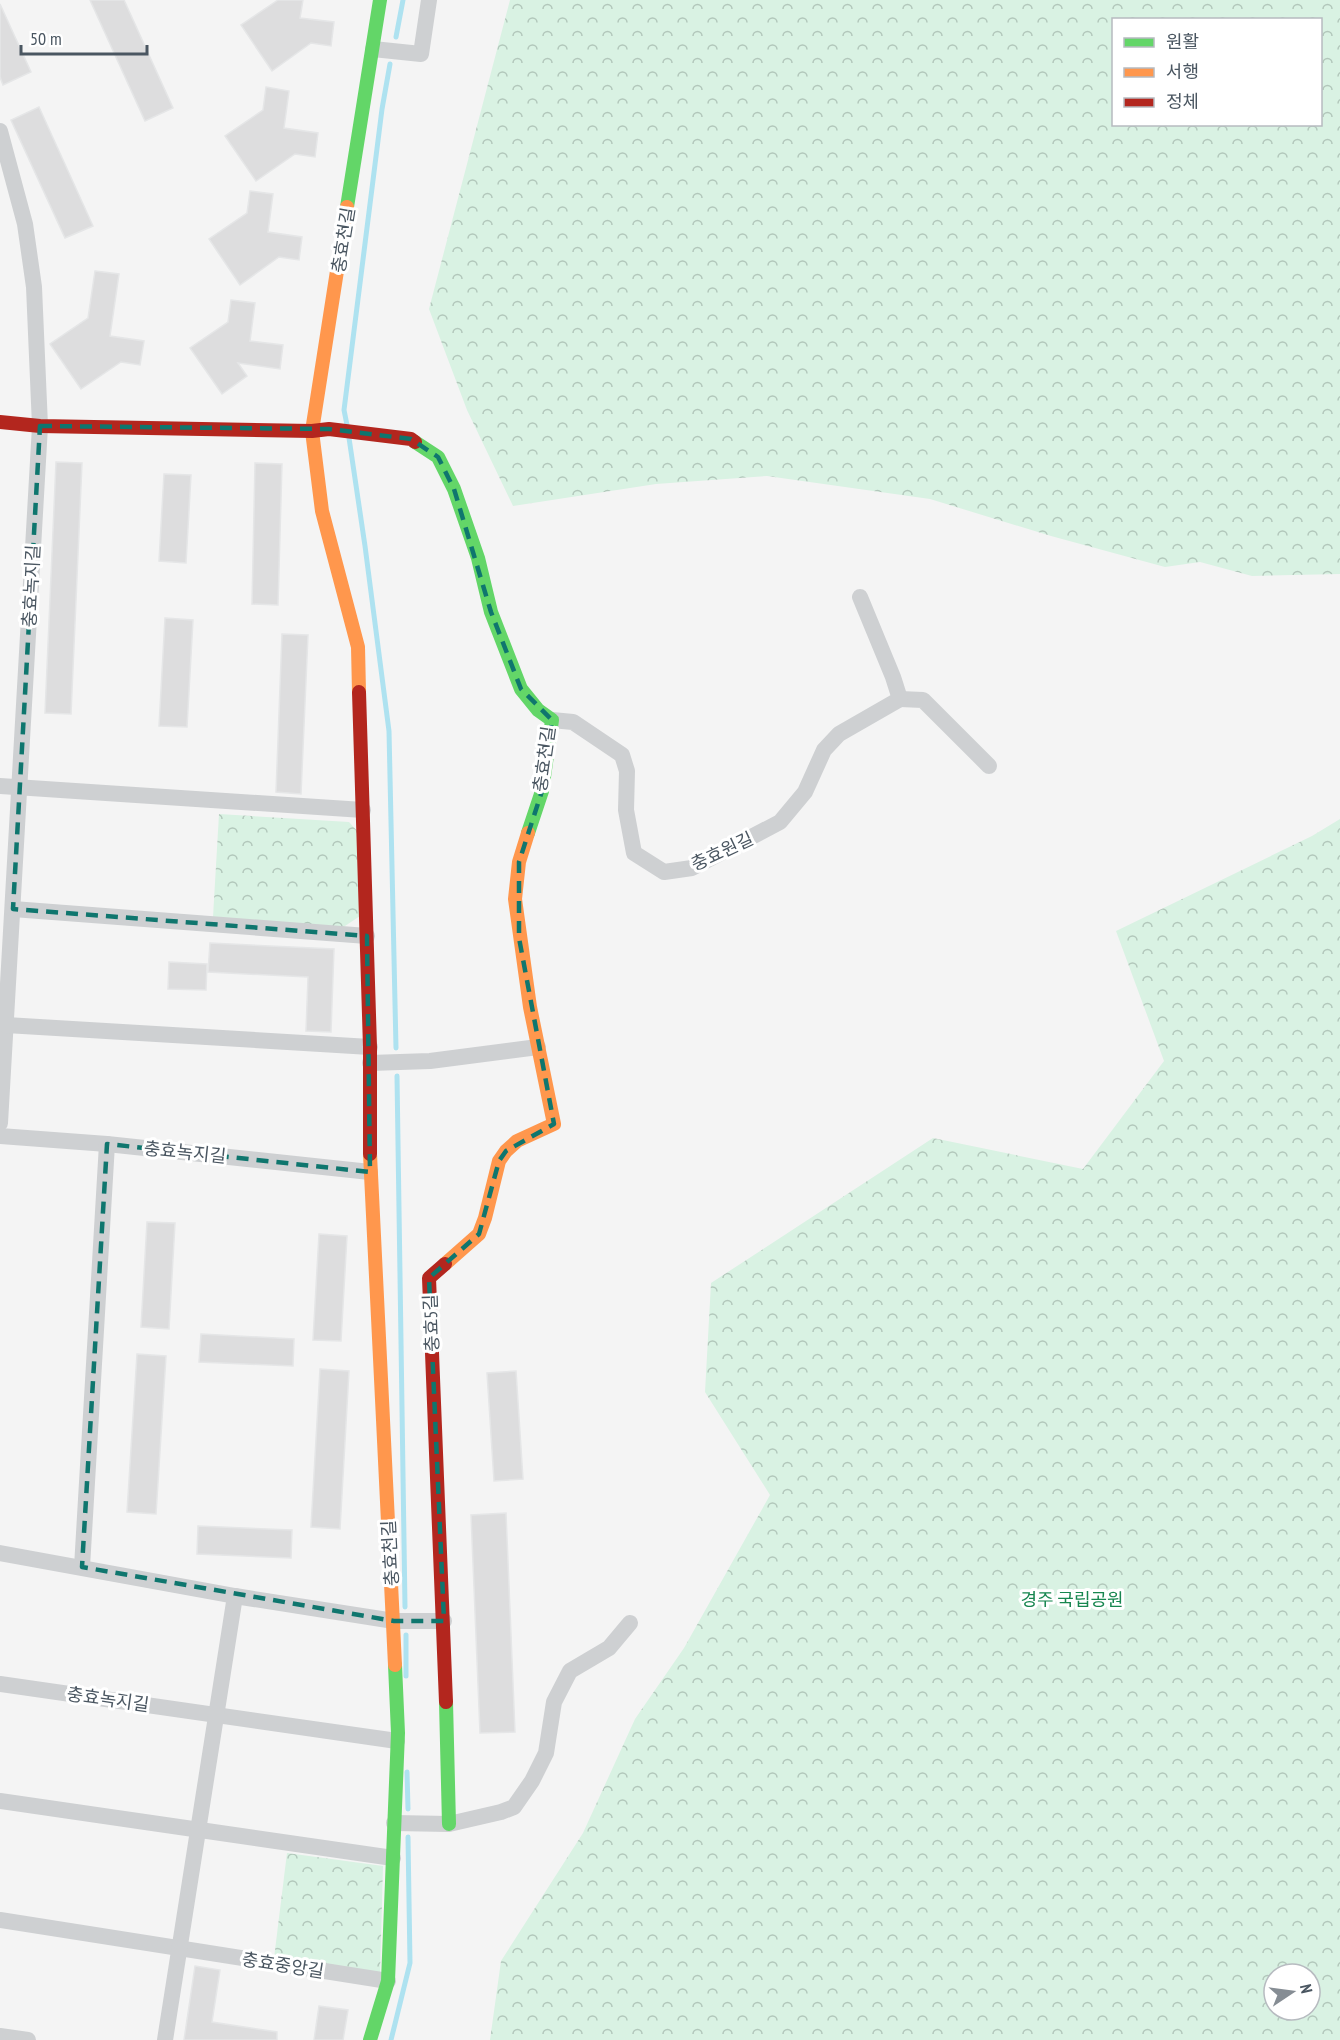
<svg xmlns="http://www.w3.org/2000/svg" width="1340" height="2040" font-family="'PT Sans Narrow','Noto Sans KR',sans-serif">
	<defs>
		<pattern id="forest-crowns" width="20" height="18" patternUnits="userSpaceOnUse" patternTransform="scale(1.5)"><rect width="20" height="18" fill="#d9f2e3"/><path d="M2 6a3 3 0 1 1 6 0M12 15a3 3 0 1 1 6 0" fill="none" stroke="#b2c7bb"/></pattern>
	</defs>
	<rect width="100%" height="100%" fill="#f4f4f4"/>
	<g fill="url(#forest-crowns)" fill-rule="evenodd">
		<path d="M 510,0 L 1340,0 L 1340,574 L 1252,576 L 1200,562 L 1165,567 L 1051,536 L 930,499 L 767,476 L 656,484 L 513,506 L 467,410 L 429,309 ZM 1114,20 L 1320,20 L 1320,124 L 1114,124 Z"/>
		<path d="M 219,814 L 349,822 L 359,833 L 360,916 L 342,928 L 213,917 Z"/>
		<path d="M 1340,819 L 1340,2040 L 490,2040 L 501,1961 L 583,1833 L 635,1719 L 684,1648 L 770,1495 L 705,1392 L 711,1283 L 933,1138 L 1083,1169 L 1164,1061 L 1116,931 L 1312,836 ZM 1274,1974 L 1310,1974 L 1310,2010 L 1274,2010 Z"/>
		<path d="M 287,1853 L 383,1866 L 380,1975 L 274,1958 Z"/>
	</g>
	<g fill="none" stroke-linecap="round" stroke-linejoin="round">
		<g stroke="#aee2f0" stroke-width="5">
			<path d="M 396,37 L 403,0"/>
			<path d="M 347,425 L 344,410 L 382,109 L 390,64"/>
			<path d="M 349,438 L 365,546 L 389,731 L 396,1048"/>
			<path d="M 397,1076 L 405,1607"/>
			<path d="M 406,1635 L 406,1676"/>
			<path d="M 407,1772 L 408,1809"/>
			<path d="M 391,2040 L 410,1963 L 408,1837"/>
		</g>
	</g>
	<g fill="#ddddde" stroke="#e5e6e7" stroke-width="1.5">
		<path d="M 90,0 L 124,0 L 173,108 L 145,121 Z"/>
		<path d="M 278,0 L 303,0 L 300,18 L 334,22 L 331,46 L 311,43 L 272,71 L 241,25 Z"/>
		<path d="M 0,4 L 31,72 L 3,85 L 0,77 Z"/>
		<path d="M 266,87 L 289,91 L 284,128 L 318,133 L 315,157 L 295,154 L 256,181 L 225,136 L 263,110 Z"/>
		<path d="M 39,107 L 93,226 L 65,238 L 11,120 Z"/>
		<path d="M 250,191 L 273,194 L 268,232 L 302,237 L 299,260 L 279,257 L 240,285 L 209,239 L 247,213 Z"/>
		<path d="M 95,271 L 119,274 L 110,336 L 144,341 L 140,365 L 121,362 L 81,389 L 50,344 L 88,318 Z"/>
		<path d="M 231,300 L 255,303 L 250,341 L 283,345 L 280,369 L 238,363 L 247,376 L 222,394 L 190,348 L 228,322 Z"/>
		<path d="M 56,462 L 82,463 L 71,714 L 45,713 Z"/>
		<path d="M 255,463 L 282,464 L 278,605 L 252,604 Z"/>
		<path d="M 164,474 L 191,475 L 186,563 L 159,561 Z"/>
		<path d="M 165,618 L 193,620 L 187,727 L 159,726 Z"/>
		<path d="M 282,634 L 308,635 L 301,794 L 276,792 Z"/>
		<path d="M 210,943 L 334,949 L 331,1032 L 306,1031 L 308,977 L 208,972 Z"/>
		<path d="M 169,962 L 207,964 L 206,990 L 168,989 Z"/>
		<path d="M 147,1222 L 175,1223 L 169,1329 L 141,1327 Z"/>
		<path d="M 319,1234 L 347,1236 L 341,1341 L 313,1340 Z"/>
		<path d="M 201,1334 L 294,1339 L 293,1366 L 199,1362 Z"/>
		<path d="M 137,1354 L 166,1356 L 156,1514 L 127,1512 Z"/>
		<path d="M 320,1369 L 349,1371 L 340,1529 L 311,1527 Z"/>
		<path d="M 516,1371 L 523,1479 L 494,1481 L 487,1373 Z"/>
		<path d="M 506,1513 L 515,1732 L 480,1733 L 471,1515 Z"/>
		<path d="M 198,1526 L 292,1530 L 291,1558 L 197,1554 Z"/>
		<path d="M 195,1966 L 220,1970 L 212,2022 L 277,2032 L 277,2040 L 184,2040 Z"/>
		<path d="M 319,2006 L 348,2010 L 343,2040 L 314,2040 Z"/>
	</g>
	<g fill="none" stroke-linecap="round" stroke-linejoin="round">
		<g stroke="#ced0d2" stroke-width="16">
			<path d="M 373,49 L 421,54 L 429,0"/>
			<path d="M 0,131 L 25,224 L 34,287 L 40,426 L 0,1123"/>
			<path d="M 900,699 L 923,700 L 989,766"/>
			<path d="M 552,720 L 573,722 L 622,755 L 627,771 L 626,810 L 634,853 L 664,872 L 692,868 L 780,822 L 805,792 L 824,750 L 839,734 L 900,699 L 893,677 L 860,597"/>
			<path d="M 0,786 L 363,810"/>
			<path d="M 13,909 L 367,936"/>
			<path d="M 6,1025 L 370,1047"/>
			<path d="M 370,1063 L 430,1061 L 538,1047"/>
			<path d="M 0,1136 L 107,1144 L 370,1172"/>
			<path d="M 0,1553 L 235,1596 L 394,1621 L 444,1621"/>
			<path d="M 82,1567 L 107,1144"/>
			<path d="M 0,1684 L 397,1741"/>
			<path d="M 0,1801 L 393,1858"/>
			<path d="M 394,1823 L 449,1824 L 501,1812 L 514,1807 L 532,1781 L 546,1753 L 554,1702 L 570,1671 L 609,1648 L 630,1623"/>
			<path d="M 0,1920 L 388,1981"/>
			<path d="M 0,2036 L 28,2040"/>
			<path d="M 165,2040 L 235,1596"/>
		</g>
		<g stroke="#63d668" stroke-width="14">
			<path d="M 347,207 L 380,0"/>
			<path d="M 415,442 L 438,457 L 454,489 L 478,558 L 491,612 L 521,689 L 538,710 L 552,720 L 542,791 L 528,833"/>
			<path d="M 446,1702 L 449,1824"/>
			<path d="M 370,2040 L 388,1981 L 398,1733 L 395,1665"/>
		</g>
		<g stroke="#ff974d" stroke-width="14">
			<path d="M 347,207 L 312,431 L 322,511 L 358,647 L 359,692"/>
			<path d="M 370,1154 L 395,1665"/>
			<path d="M 445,1264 L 479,1234 L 485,1218 L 499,1161 L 506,1151 L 517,1141 L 554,1124 L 530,1007 L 515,899 L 519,862 L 528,833"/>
		</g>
		<g stroke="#b3261e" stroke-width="14">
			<path d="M 0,422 L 40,426 L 312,431 L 329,429 L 411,439 L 415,442"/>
			<path d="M 359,692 L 370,1047 L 370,1154"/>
			<path d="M 445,1264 L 429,1278 L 446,1702"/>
		</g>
	</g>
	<path fill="none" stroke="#0f766e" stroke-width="4.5" stroke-dasharray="12 8" stroke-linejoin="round" d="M 40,426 L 329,429 L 411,439 L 438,457 L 454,489 L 491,612 L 521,689 L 552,720 L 542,791 L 519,862 L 519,938 L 554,1124 L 506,1151 L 499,1161 L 479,1234 L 429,1278 L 444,1621 L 394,1621 L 82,1567 L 107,1144 L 370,1172 L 367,936 L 13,909 Z"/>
	<g text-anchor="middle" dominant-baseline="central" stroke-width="6" stroke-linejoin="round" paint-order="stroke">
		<g font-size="18" fill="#4a5661" stroke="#fff">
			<text transform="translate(343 240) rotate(-81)">충효천길</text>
			<text transform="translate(31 586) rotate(-87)">충효녹지길</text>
			<text transform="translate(544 759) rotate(-82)">충효천길</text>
			<text transform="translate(722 851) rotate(-25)">충효원길</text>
			<text transform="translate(185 1152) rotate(6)">충효녹지길</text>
			<text transform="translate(431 1323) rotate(-92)">충효5길</text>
			<text transform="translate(390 1553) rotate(-93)">충효천길</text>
			<text transform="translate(108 1699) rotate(8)">충효녹지길</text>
			<text transform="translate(283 1965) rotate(9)">충효중앙길</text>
		</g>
		<g font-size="18" fill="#17864f" stroke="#fff">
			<text x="1072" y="1599">경주 국립공원</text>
		</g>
	</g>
	<rect x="1112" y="18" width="210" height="108" fill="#ffffff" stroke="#b7bbc0" stroke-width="1.5"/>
	<rect x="1124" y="38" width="30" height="9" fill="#63d668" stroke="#b7bbc0" stroke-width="1.5"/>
	<text x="1166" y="48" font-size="18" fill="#4a5661">원활</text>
	<rect x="1124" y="68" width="30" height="9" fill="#ff974d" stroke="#b7bbc0" stroke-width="1.5"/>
	<text x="1166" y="78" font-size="18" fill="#4a5661">서행</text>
	<rect x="1124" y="98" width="30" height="9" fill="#b3261e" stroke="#b7bbc0" stroke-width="1.5"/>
	<text x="1166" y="108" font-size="18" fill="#4a5661">정체</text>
	<g transform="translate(1292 1992) rotate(77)"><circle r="28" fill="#ffffff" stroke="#b7bbc0" stroke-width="1.5"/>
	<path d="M0-4.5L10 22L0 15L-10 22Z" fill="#868d94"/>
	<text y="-9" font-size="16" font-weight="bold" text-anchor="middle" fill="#4a5661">N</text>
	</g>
	<path d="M21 45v9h126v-9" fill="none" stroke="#4a5661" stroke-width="3"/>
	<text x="30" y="45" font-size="18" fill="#4a5661" stroke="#ffffff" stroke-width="4.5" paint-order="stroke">50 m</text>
</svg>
